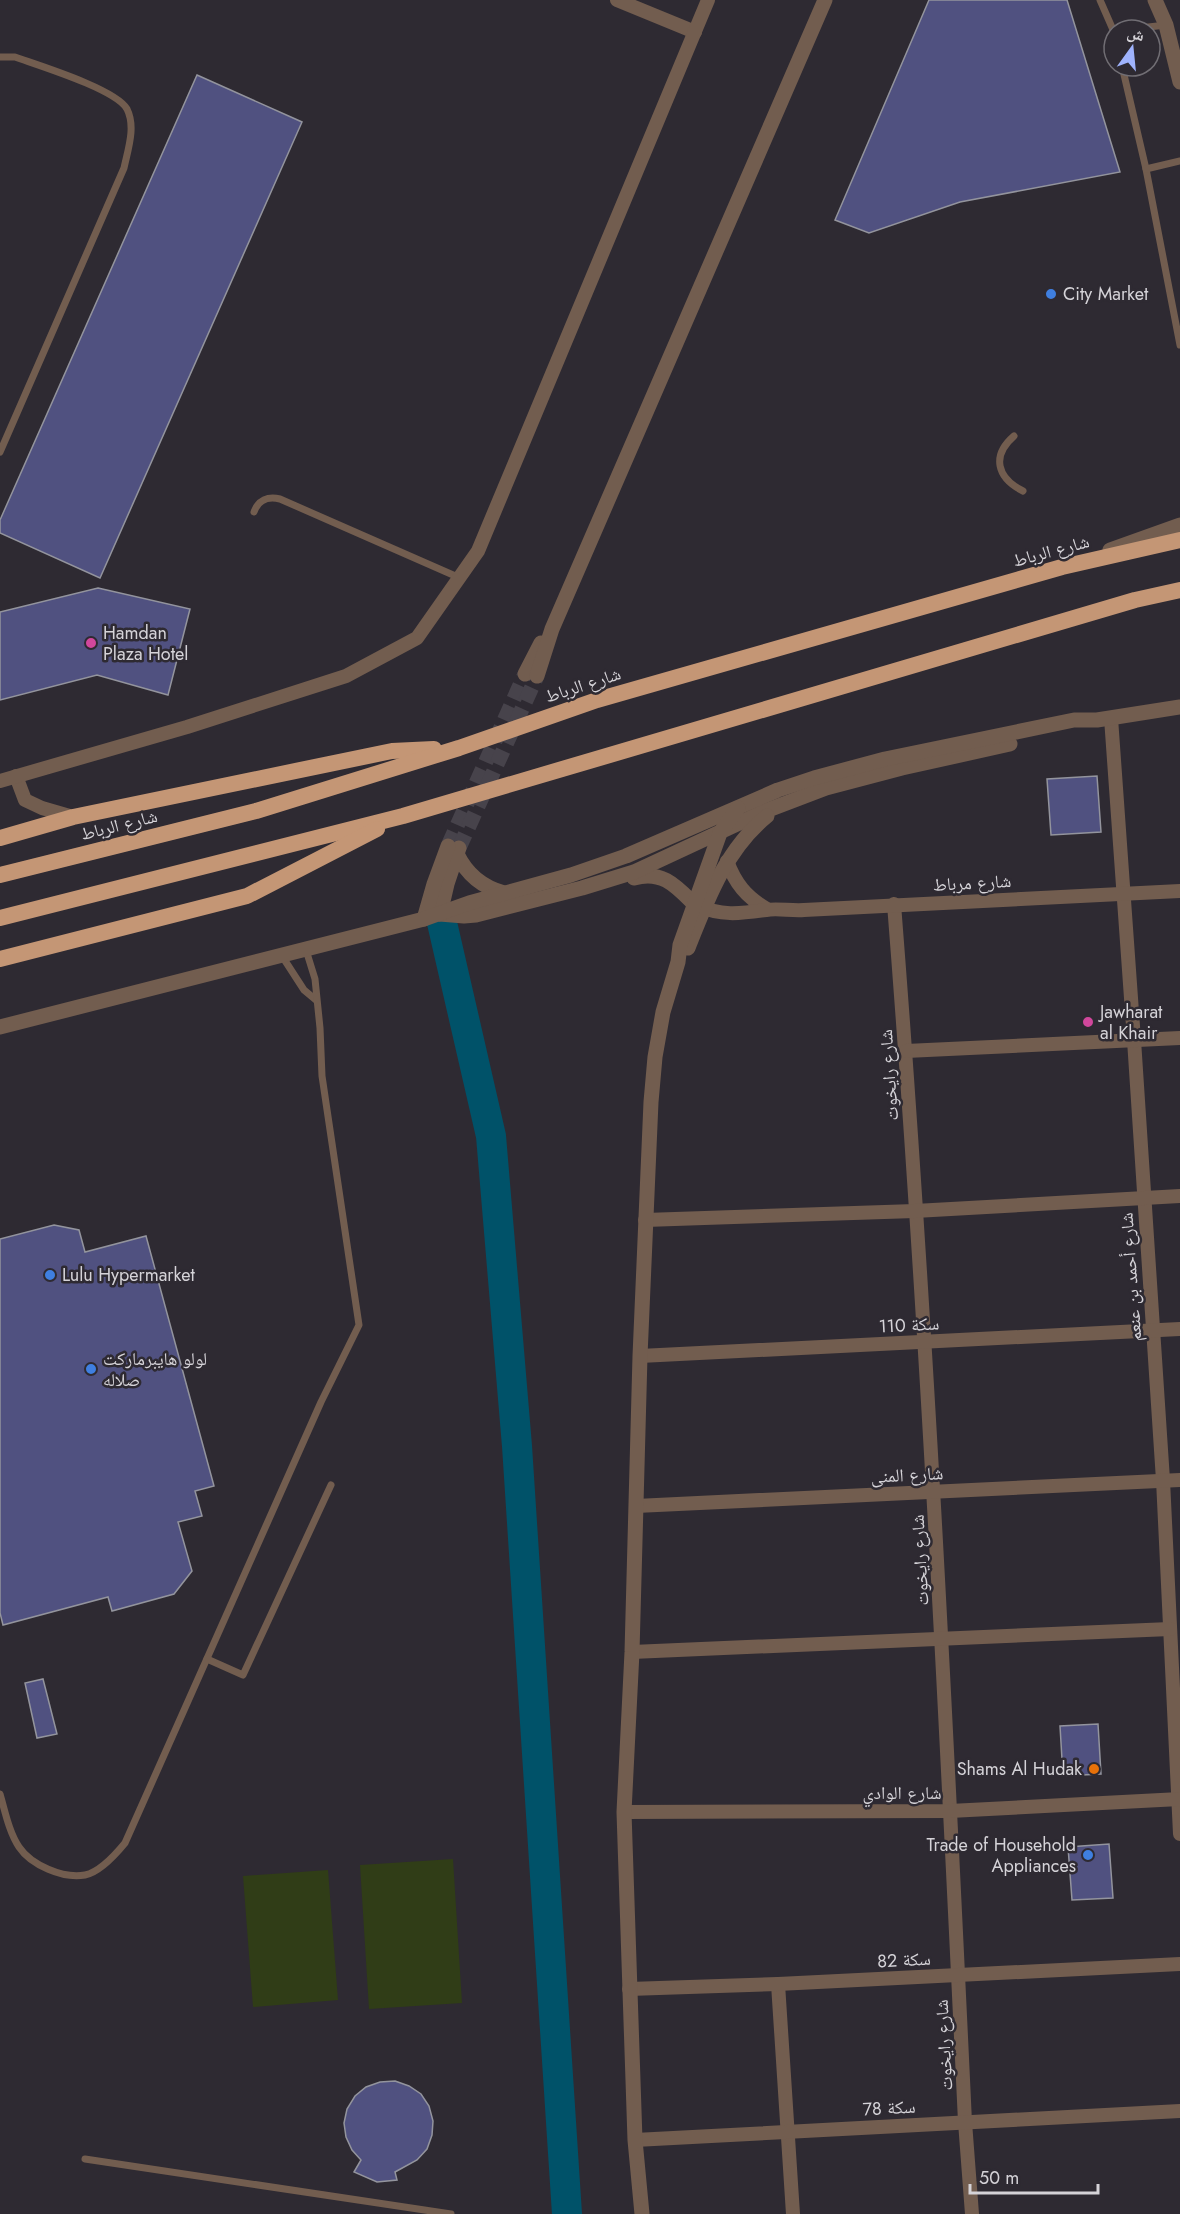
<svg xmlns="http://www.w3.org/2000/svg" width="1180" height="2214" font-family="Jost,'Noto Naskh Arabic',sans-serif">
	<rect width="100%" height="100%" fill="#2e2a32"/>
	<g fill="#303d17">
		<path d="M 453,1859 L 462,2003 L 369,2009 L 360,1865 Z"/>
		<path d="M 328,1870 L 338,2000 L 253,2007 L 243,1876 Z"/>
	</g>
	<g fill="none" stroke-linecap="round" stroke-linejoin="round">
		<path stroke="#005269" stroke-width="30" d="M 440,914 L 491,1136 L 517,1446 L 567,2214"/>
	</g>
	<g fill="#505180" stroke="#93949d" stroke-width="1.5">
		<path d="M 929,0 L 1067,0 L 1120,172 L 960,202 L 869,233 L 835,220 Z"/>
		<path d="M 197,75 L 302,122 L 100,578 L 0,533 L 0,520 Z"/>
		<path d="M 98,588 L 190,609 L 168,695 L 97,675 L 0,700 L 0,612 Z"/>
		<path d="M 1097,776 L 1101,832 L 1051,835 L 1047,779 Z"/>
		<path d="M 54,1225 L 79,1230 L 85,1252 L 146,1236 L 214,1486 L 195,1491 L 202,1516 L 178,1522 L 192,1571 L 174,1594 L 112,1611 L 108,1597 L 3,1625 L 0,1613 L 0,1239 Z"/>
		<path d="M 43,1679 L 57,1734 L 37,1738 L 25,1683 Z"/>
		<path d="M 1098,1724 L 1101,1774 L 1063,1776 L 1060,1726 Z"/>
		<path d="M 1109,1844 L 1113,1898 L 1072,1900 L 1068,1847 Z"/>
		<path d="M 395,2081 L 409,2086 L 421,2094 L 429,2106 L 433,2121 L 432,2135 L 427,2149 L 417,2160 L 395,2172 L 397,2180 L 377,2182 L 354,2172 L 361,2160 L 352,2150 L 346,2137 L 344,2123 L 347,2109 L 355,2096 L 366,2087 L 380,2082 Z"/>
	</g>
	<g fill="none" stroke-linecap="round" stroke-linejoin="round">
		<g stroke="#47434b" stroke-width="15" stroke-dasharray="15 8" stroke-linecap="butt">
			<path d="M 448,846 L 525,674"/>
			<path d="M 459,848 L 537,676"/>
		</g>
		<g stroke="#725d4f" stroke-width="7">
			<path d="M 1100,0 L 1114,32"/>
			<path d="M 1122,30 L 1166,25"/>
			<path d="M 0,57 L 15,57 C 37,65 116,89 127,109 C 136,127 128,149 124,168 L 0,452"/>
			<path d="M 1122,66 L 1146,169 L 1180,345"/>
			<path d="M 1146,169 L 1180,161"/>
			<path d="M 1014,436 C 991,456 997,478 1023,491"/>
			<path d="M 254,512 C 258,500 268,496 280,499 L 460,578"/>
			<path d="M 282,956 L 304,990 L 316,1000"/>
			<path d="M 207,1659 L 243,1675 L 331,1485"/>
			<path d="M 0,1794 C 5,1811 9,1832 19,1847 C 31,1865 63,1879 85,1875 C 100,1872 116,1854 125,1843 L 321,1402 L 359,1325 L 322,1076 L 320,1028 L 315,979 L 306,950"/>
			<path d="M 85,2159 L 451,2214"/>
		</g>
		<g stroke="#725d4f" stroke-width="14">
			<path d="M 617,0 L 695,32"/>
			<path d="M 1111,718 L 1134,1040 L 1163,1480 L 1180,1834"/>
			<path d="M 16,776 L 25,800 L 42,808 L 73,817"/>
			<path d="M 0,781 L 187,727 L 346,676 L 417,638 L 478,551 L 708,0"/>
			<path d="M 727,861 C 735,883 746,897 767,909"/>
			<path d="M 894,904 C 926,1310 946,1716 965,2122 L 972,2214"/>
			<path d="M 695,905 C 722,916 738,914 766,910 C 777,908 791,911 804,910 L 1180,891"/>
			<path d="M 906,1051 L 1180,1038"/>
			<path d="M 645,1220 L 915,1211 L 1180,1196"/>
			<path d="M 640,1356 L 1180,1329"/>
			<path d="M 636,1506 L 1180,1480"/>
			<path d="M 632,1652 L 1170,1629"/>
			<path d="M 624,1812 L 950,1811 L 1180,1799"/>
			<path d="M 778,1984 L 793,2214"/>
			<path d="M 629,1989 L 778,1984 L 1180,1964"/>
			<path d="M 635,2140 L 1180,2111"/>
		</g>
		<g stroke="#725d4f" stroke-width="15">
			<path d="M 1155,0 L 1166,25 L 1180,82"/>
			<path d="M 1110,550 L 1180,525"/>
			<path d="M 525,674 L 541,643"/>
			<path d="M 537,676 L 552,629 L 825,0"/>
			<path d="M 457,854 C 467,875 482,887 504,893"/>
			<path d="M 634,878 C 662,870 676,886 694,904"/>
			<path d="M 440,914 L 464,916 L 476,915 L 582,888 L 634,872 L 763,812 L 826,788 L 902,768 L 1010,744"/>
			<path d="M 440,914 L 447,884 L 459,848"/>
			<path d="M 424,919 L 434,884 L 448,846"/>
			<path d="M 688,948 C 707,900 726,849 767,816"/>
			<path d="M 0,1027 L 424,919 L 469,903 L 571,875 L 626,856 L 778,790 L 814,778 L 885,759 L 1074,720 L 1097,720 L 1180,707"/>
			<path d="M 642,2214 L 635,2140 L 624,1812 L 632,1652 L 640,1356 L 651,1102 L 655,1057 L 663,1012 L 678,962 L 680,945 L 720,833 L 738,808"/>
		</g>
		<g stroke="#c49675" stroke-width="16">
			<path d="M 0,838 L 73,817 L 392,751 L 434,749"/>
			<path d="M 0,875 L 256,811 L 459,748 L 597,700 L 1062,567 L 1180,540"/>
			<path d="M 0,918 L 403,816 L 1135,600 L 1180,590"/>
			<path d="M 0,959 L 247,896 L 377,829"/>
		</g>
	</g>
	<g fill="#3f7fe0" stroke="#2e2a32" stroke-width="2">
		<circle cx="1051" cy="294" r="6"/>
		<circle cx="50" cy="1275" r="6"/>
		<circle cx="91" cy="1369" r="6"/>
		<circle cx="1088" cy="1855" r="6"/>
	</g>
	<g fill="#d1479c" stroke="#2e2a32" stroke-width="2">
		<circle cx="91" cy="643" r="6"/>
		<circle cx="1088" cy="1022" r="6"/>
	</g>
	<circle fill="#e8710a" stroke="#2e2a32" stroke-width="2" cx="1094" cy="1769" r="6"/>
	<g text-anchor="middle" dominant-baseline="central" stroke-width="5" stroke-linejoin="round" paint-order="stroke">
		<g font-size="18" fill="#d5d3d8" stroke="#2e2a32" text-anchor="start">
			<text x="1063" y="294">City Market</text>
			<text x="103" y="633">Hamdan<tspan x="103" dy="21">Plaza Hotel</tspan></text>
			<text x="1100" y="1012">Jawharat<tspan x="1100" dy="21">al Khair</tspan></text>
			<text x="62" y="1275">Lulu Hypermarket</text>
			<text x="103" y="1359">لولو هايبرماركت<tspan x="103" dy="21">صلاله</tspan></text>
			<text x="1082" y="1769" text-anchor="end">Shams Al Hudak</text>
			<text x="1076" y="1845" text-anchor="end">Trade of Household<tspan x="1076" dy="21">Appliances</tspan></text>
		</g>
		<g font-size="18" fill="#d5d3d8" stroke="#2e2a32">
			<text transform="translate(1051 551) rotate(-15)">شارع الرباط</text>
			<text transform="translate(583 685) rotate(-18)">شارع الرباط</text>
			<text transform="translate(119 825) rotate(-14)">شارع الرباط</text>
			<text transform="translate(972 883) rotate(-3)">شارع مرباط</text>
			<text transform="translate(889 1075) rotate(-94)">شارع رايخوت</text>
			<text transform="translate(1131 1277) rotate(-94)">شارع أحمد بن عنعم</text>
			<text transform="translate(909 1325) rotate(-3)">سكة 110</text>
			<text transform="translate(907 1475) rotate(-3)">شارع المنى</text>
			<text transform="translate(920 1560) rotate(-93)">شارع رايخوت</text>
			<text x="902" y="1793">شارع الوادي</text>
			<text transform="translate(904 1960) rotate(-3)">سكة 82</text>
			<text transform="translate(944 2045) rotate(-93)">شارع رايخوت</text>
			<text transform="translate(889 2108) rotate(-3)">سكة 78</text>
		</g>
	</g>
	<g transform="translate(1132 48) rotate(15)"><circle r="28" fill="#2e2a32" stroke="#716e74" stroke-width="1.5"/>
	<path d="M0-4.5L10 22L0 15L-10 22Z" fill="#9fb3fd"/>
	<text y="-9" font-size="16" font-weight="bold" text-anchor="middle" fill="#d5d3d8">ش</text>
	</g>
	<path d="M970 2184v9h128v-9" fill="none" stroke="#d5d3d8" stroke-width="3"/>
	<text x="979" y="2184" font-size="18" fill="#d5d3d8" stroke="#2e2a32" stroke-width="4.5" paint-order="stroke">50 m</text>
</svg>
